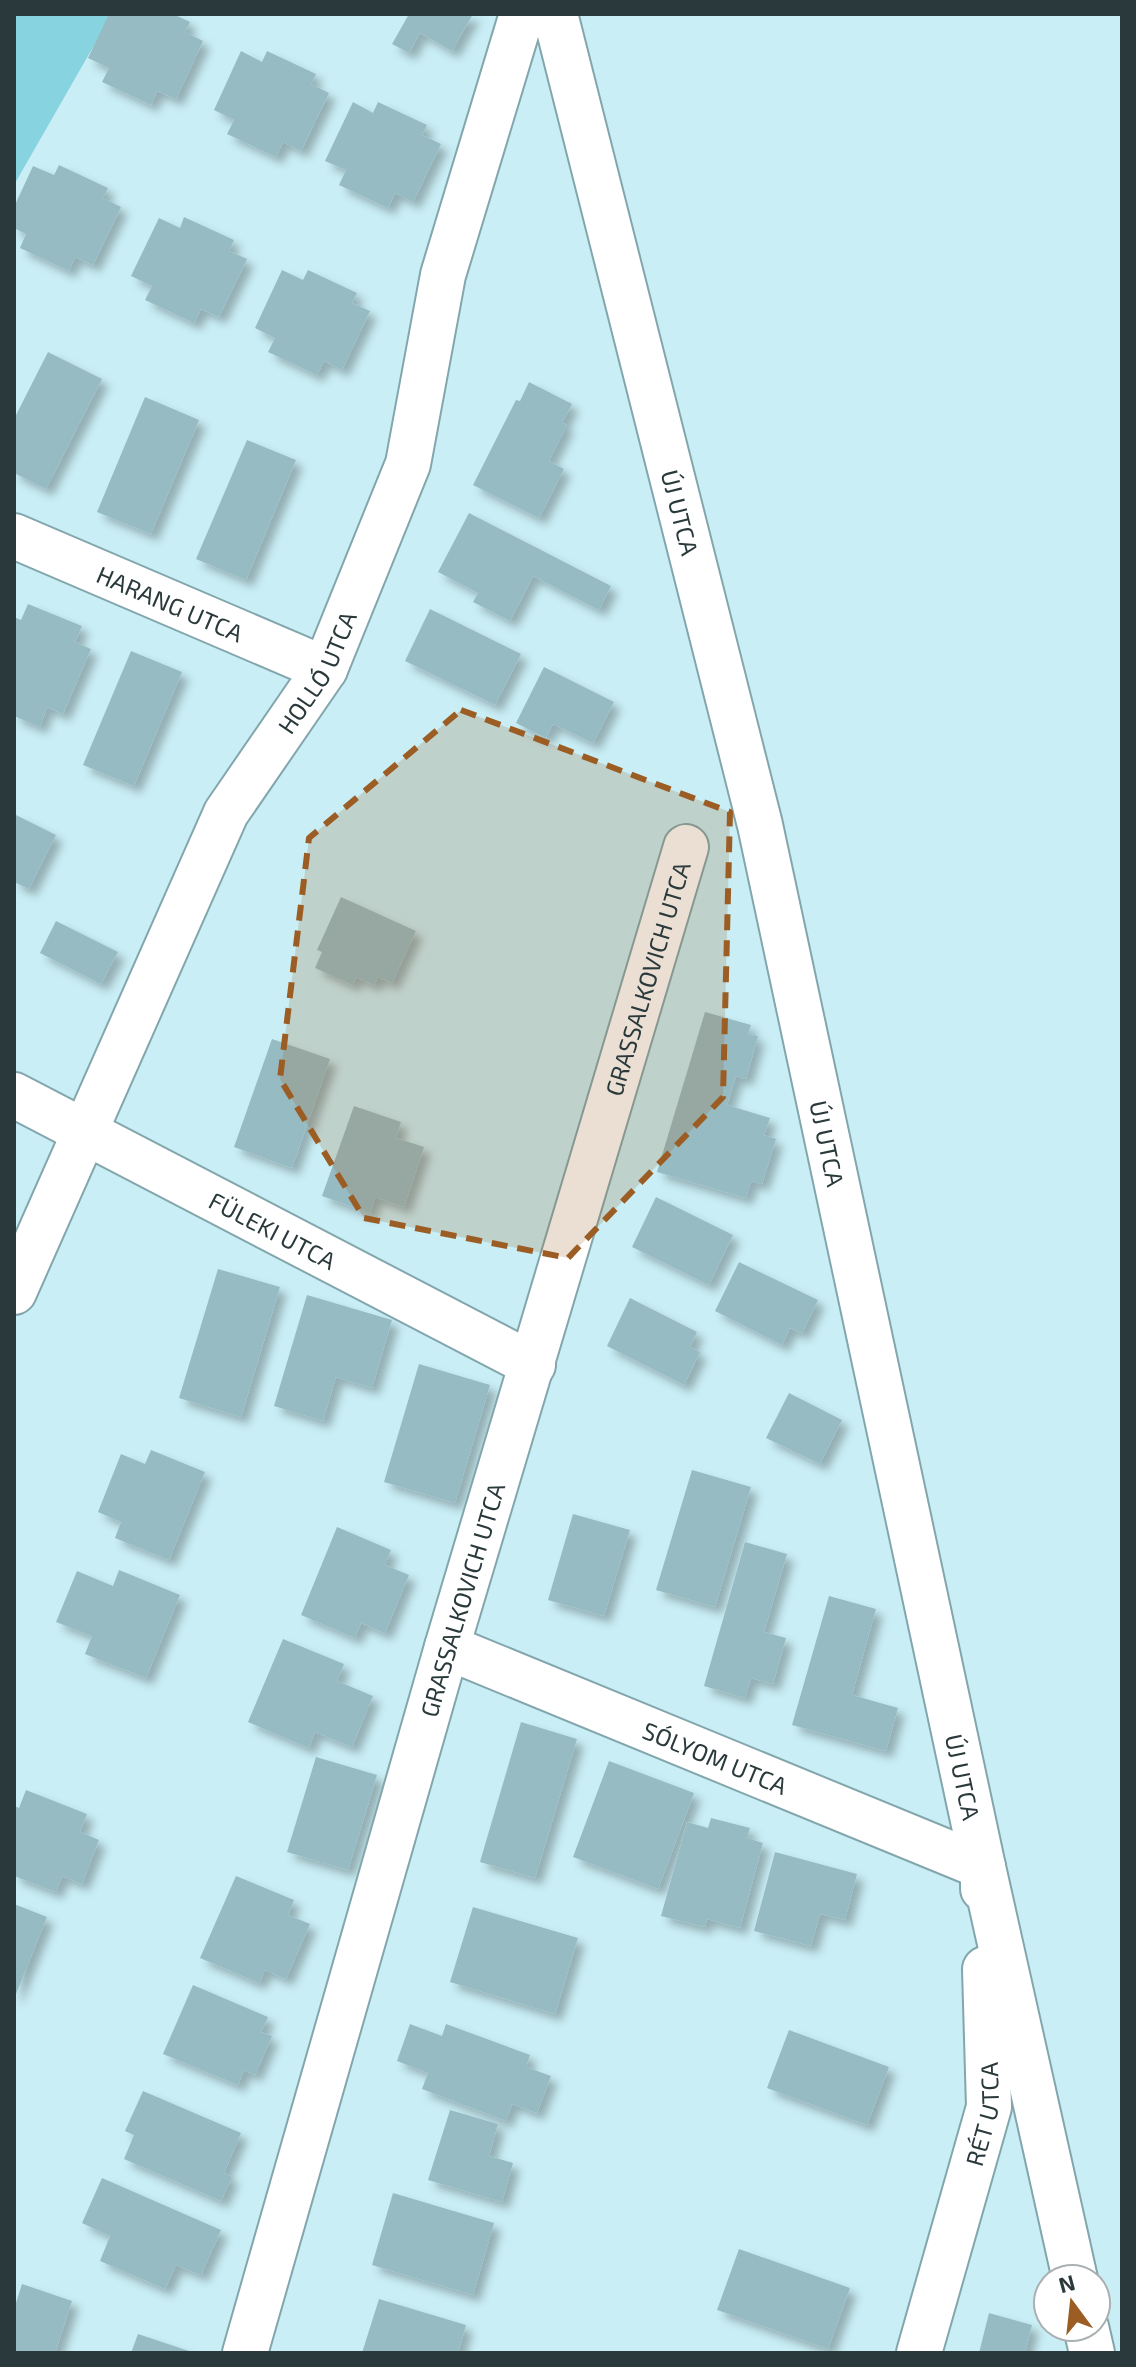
<svg xmlns="http://www.w3.org/2000/svg" width="1136" height="2367" font-family="'Exo 2',sans-serif">
	<defs>
		<filter id="shadow"><feDropShadow dx="7" dy="7" stdDeviation="4" flood-color="#0004"/></filter>
	</defs>
	<rect width="100%" height="100%" fill="#c9eef5"/>
	<path fill="#88d3e0" d="M 14,14 L 112,14 L 14,185 Z"/>
	<g fill="#97bbc2" filter="url(#shadow)">
		<path d="M 109,14 L 173,14 L 190,22 L 185,32 L 203,41 L 176,99 L 157,91 L 151,105 L 102,82 L 109,68 L 88,58 Z"/>
		<path d="M 409,14 L 473,14 L 452,51 L 420,33 L 409,53 L 392,44 Z"/>
		<path d="M 241,51 L 262,62 L 267,51 L 316,74 L 311,84 L 329,93 L 301,151 L 283,142 L 276,157 L 227,134 L 234,120 L 214,110 Z"/>
		<path d="M 353,102 L 373,113 L 378,102 L 427,125 L 422,135 L 441,144 L 413,202 L 395,193 L 388,208 L 339,185 L 346,170 L 325,161 Z"/>
		<path d="M 59,165 L 108,188 L 103,198 L 121,207 L 93,265 L 75,257 L 69,271 L 20,248 L 26,234 L 14,228 L 14,207 L 33,166 L 54,175 Z"/>
		<path d="M 184,217 L 234,240 L 229,251 L 247,259 L 219,317 L 201,309 L 194,323 L 145,300 L 152,286 L 131,276 L 159,218 L 180,228 Z"/>
		<path d="M 282,270 L 303,280 L 308,270 L 357,293 L 352,303 L 370,311 L 342,370 L 324,361 L 317,375 L 268,352 L 275,338 L 255,328 Z"/>
		<path d="M 48,352 L 102,379 L 46,489 L 14,473 L 14,419 Z"/>
		<path d="M 529,382 L 572,404 L 562,423 L 567,425 L 549,461 L 564,469 L 539,518 L 473,485 L 516,400 L 520,401 Z"/>
		<path d="M 145,397 L 199,420 L 151,534 L 97,512 Z"/>
		<path d="M 247,440 L 296,460 L 246,580 L 196,559 Z"/>
		<path d="M 469,513 L 611,586 L 599,610 L 533,576 L 510,621 L 473,602 L 478,593 L 438,572 Z"/>
		<path d="M 28,604 L 82,626 L 75,642 L 91,649 L 63,714 L 47,707 L 40,727 L 14,716 L 14,617 L 21,620 Z"/>
		<path d="M 430,609 L 521,654 L 495,705 L 405,661 Z"/>
		<path d="M 131,651 L 182,672 L 134,786 L 83,765 Z"/>
		<path d="M 544,667 L 614,702 L 593,743 L 553,724 L 546,738 L 516,723 Z"/>
		<path d="M 16,815 L 56,835 L 29,889 L 14,882 Z"/>
		<path d="M 341,897 L 416,931 L 392,983 L 378,977 L 374,985 L 356,977 L 353,985 L 315,968 L 322,952 L 317,950 Z"/>
		<path d="M 56,921 L 118,952 L 101,984 L 40,953 Z"/>
		<path d="M 705,1012 L 751,1025 L 748,1034 L 758,1036 L 746,1079 L 736,1076 L 727,1105 L 770,1118 L 764,1135 L 776,1139 L 762,1184 L 751,1181 L 746,1198 L 657,1172 Z"/>
		<path d="M 272,1039 L 330,1059 L 292,1168 L 234,1147 Z"/>
		<path d="M 354,1106 L 401,1122 L 396,1138 L 424,1147 L 404,1207 L 375,1197 L 370,1213 L 322,1196 Z"/>
		<path d="M 656,1197 L 733,1235 L 709,1285 L 632,1247 Z"/>
		<path d="M 739,1262 L 818,1300 L 802,1333 L 790,1328 L 782,1345 L 715,1311 Z"/>
		<path d="M 218,1269 L 280,1287 L 241,1417 L 179,1398 Z"/>
		<path d="M 307,1295 L 392,1320 L 372,1388 L 336,1377 L 323,1421 L 274,1406 Z"/>
		<path d="M 630,1298 L 697,1332 L 690,1347 L 700,1352 L 684,1385 L 607,1346 Z"/>
		<path d="M 419,1364 L 490,1385 L 455,1503 L 384,1482 Z"/>
		<path d="M 789,1393 L 842,1420 L 820,1464 L 766,1438 Z"/>
		<path d="M 151,1450 L 205,1472 L 169,1560 L 115,1538 L 121,1522 L 98,1512 L 121,1454 L 145,1464 Z"/>
		<path d="M 692,1470 L 751,1487 L 715,1607 L 656,1590 Z"/>
		<path d="M 573,1514 L 630,1530 L 604,1616 L 548,1600 Z"/>
		<path d="M 337,1527 L 391,1550 L 385,1565 L 409,1575 L 385,1633 L 361,1623 L 355,1638 L 301,1615 Z"/>
		<path d="M 745,1542 L 787,1554 L 764,1632 L 786,1638 L 773,1684 L 751,1678 L 745,1698 L 704,1686 Z"/>
		<path d="M 119,1570 L 180,1595 L 146,1678 L 85,1654 L 92,1636 L 56,1622 L 77,1571 L 113,1586 Z"/>
		<path d="M 829,1596 L 876,1609 L 852,1695 L 898,1708 L 886,1751 L 792,1725 Z"/>
		<path d="M 283,1639 L 344,1664 L 337,1681 L 373,1696 L 352,1747 L 315,1732 L 309,1748 L 248,1722 Z"/>
		<path d="M 521,1722 L 577,1739 L 535,1878 L 480,1862 Z"/>
		<path d="M 316,1757 L 377,1775 L 348,1870 L 287,1852 Z"/>
		<path d="M 609,1761 L 694,1793 L 658,1889 L 573,1857 Z"/>
		<path d="M 26,1790 L 87,1814 L 80,1832 L 99,1840 L 82,1884 L 62,1876 L 56,1892 L 14,1876 L 14,1806 L 19,1808 Z"/>
		<path d="M 711,1818 L 750,1828 L 747,1838 L 763,1843 L 740,1928 L 707,1919 L 705,1927 L 661,1916 L 687,1822 L 708,1828 Z"/>
		<path d="M 775,1852 L 857,1874 L 845,1920 L 820,1914 L 811,1946 L 754,1931 Z"/>
		<path d="M 236,1876 L 294,1900 L 288,1915 L 310,1924 L 286,1979 L 265,1970 L 259,1983 L 200,1958 Z"/>
		<path d="M 14,1904 L 47,1917 L 14,1999 Z"/>
		<path d="M 473,1907 L 578,1938 L 555,2014 L 450,1982 Z"/>
		<path d="M 193,1985 L 268,2017 L 261,2032 L 272,2036 L 255,2075 L 244,2070 L 238,2085 L 163,2054 Z"/>
		<path d="M 410,2024 L 442,2036 L 446,2024 L 530,2055 L 526,2067 L 551,2076 L 537,2113 L 512,2104 L 506,2121 L 422,2089 L 428,2073 L 397,2061 Z"/>
		<path d="M 789,2030 L 889,2067 L 867,2125 L 767,2088 Z"/>
		<path d="M 143,2091 L 241,2133 L 224,2173 L 232,2177 L 221,2201 L 124,2159 L 134,2135 L 125,2131 Z"/>
		<path d="M 450,2110 L 498,2124 L 489,2156 L 513,2163 L 502,2202 L 428,2180 Z"/>
		<path d="M 102,2178 L 221,2230 L 201,2275 L 176,2265 L 165,2289 L 100,2261 L 110,2236 L 82,2223 Z"/>
		<path d="M 393,2193 L 494,2223 L 473,2295 L 372,2265 Z"/>
		<path d="M 739,2249 L 850,2288 L 828,2349 L 717,2310 Z"/>
		<path d="M 22,2284 L 72,2301 L 55,2353 L 14,2353 L 14,2309 Z"/>
		<path d="M 379,2299 L 466,2325 L 458,2353 L 362,2353 Z"/>
		<path d="M 989,2313 L 1032,2325 L 1025,2353 L 979,2353 Z"/>
		<path d="M 138,2334 L 192,2352 L 191,2353 L 131,2353 Z"/>
	</g>
	<g fill="none" stroke-linecap="round" stroke-linejoin="round">
		<defs>
			<g id="minor">
				<path id="s1" d="M 555,14 L 760,825 L 983,1867 L 1075,2279"/>
				<path id="s2" d="M 14,536 L 325,669"/>
				<path id="s3" d="M 14,1095 L 533,1365"/>
				<path id="s4" d="M 14,1292 L 226,813 L 325,669 L 408,464 L 443,275 L 522,14"/>
				<path id="s5" d="M 447,1647 L 983,1867 L 983,1889"/>
				<path d="M 1086,2327 L 1092,2353"/>
				<path id="s6" d="M 245,2353 L 447,1647 L 686,847"/>
				<path id="s7" d="M 919,2353 L 989,2107 L 985,1969"/>
			</g>
		</defs>
		<use href="#minor" stroke="#83a6ad" stroke-width="48"/>
		<use href="#minor" stroke="#fff" stroke-width="44"/>
	</g>
	<path fill="#9b5d23" fill-opacity="0.2" stroke="#9b5d23" stroke-width="6" stroke-dasharray="16 10" stroke-linejoin="round" d="M 461,710 L 730,812 L 723,1097 L 568,1258 L 364,1218 L 280,1079 L 309,838 Z"/>
	<g text-anchor="middle" dominant-baseline="central" stroke-width="8" stroke-linejoin="round" paint-order="stroke">
		<g font-size="24" fill="#2a393b" stroke="#fff">
			<text stroke="none"><textPath href="#s1" startOffset="514">ÚJ UTCA</textPath></text>
			<text stroke="none"><textPath href="#s2" startOffset="170">HARANG UTCA</textPath></text>
			<text stroke="none"><textPath href="#s4" startOffset="692">HOLLÓ UTCA</textPath></text>
			<text stroke="none"><textPath href="#s6" startOffset="1432">GRASSALKOVICH UTCA</textPath></text>
			<text stroke="none"><textPath href="#s1" startOffset="1162">ÚJ UTCA</textPath></text>
			<text stroke="none"><textPath href="#s3" startOffset="292">FÜLEKI UTCA</textPath></text>
			<text stroke="none"><textPath href="#s6" startOffset="784">GRASSALKOVICH UTCA</textPath></text>
			<text stroke="none"><textPath href="#s5" startOffset="290">SÓLYOM UTCA</textPath></text>
			<text stroke="none"><textPath href="#s1" startOffset="1810">ÚJ UTCA</textPath></text>
			<text stroke="none"><textPath href="#s7" startOffset="248">RÉT UTCA</textPath></text>
		</g>
	</g>
	<rect width="1136" height="2367" fill="none" stroke="#2a393b" stroke-width="32"/>
	<g transform="translate(1072 2303) rotate(345)"><circle r="38" fill="#ffffff" stroke="#aab0b1" stroke-width="2"/>
	<path d="M0-6L14 30L0 20L-14 30Z" fill="#9b5d23"/>
	<text y="-12" font-size="22" font-weight="bold" text-anchor="middle" fill="#2a393b">N</text>
	</g>
</svg>
